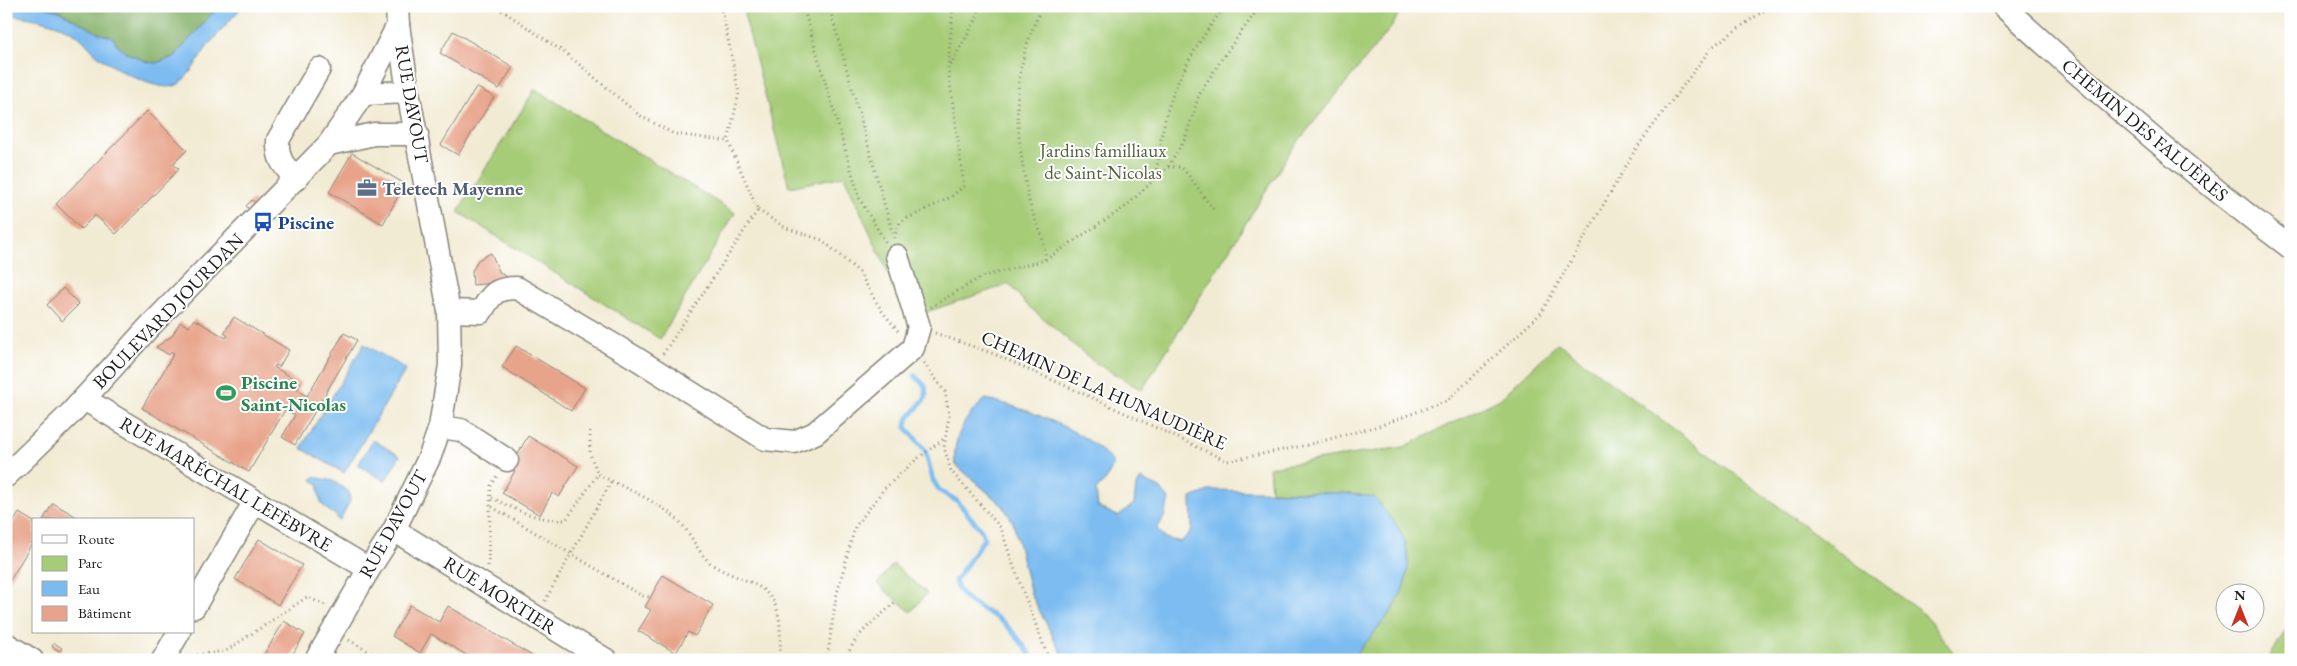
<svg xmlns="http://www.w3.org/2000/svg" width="2297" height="666" font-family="'EB Garamond',serif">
	<rect width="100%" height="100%" fill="#fff"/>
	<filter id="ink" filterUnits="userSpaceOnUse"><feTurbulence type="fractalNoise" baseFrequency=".02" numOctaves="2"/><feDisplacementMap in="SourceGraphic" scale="10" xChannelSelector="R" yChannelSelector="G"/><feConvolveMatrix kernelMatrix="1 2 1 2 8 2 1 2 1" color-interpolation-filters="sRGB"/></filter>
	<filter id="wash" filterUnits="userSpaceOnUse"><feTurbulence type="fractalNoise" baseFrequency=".0096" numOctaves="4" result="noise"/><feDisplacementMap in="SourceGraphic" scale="20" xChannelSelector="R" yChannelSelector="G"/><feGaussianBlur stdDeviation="1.12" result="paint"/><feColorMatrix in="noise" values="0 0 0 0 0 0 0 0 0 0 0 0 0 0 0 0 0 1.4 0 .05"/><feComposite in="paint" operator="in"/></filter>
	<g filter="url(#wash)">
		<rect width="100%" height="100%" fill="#f2ebd4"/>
		<g fill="#a6cc77" stroke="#61744a">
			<path d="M 742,6 L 1402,6 L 1393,25 L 1292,149 L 1142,390 L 1094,362 L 1026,304 L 1009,284 L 909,318 L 844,176 L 789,187 Z"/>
			<path d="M 535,89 L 735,213 L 660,339 L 458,212 Z"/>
			<path d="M 1558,343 L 1925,615 L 1959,660 L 1351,660 L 1398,603 L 1374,497 L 1342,493 L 1271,491 L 1269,467 L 1404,447 L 1500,399 Z"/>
			<path d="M 893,564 L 927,593 L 911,612 L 877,584 Z"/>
			<path d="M 2291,621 L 2291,660 L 2268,660 Z"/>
		</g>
		<path fill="#84b068" stroke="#506642" d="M 39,6 L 219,6 L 174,57 L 156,63 L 147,62 L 129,54 L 119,47 L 112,37 L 98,33 L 59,11 Z"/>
		<g fill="#7bbcf0" stroke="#4c6c86">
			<path d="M 6,6 L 39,6 L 59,11 L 98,33 L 112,37 L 119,47 L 129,54 L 147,62 L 156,63 L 174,57 L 219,6 L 243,6 C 231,19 219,32 208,46 C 200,56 188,79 177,85 C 158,94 112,67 97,55 C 88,47 81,35 69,30 C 51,21 26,16 6,15 Z"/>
			<path d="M 364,344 L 406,369 L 344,473 L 301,448 Z"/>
			<path d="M 986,399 C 1022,407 1063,423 1094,444 C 1101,449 1107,456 1114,463 L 1106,480 L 1096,490 L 1098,507 L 1118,516 L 1134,504 L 1136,486 L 1141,479 L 1160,488 L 1169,499 L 1164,517 L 1157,529 L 1165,538 L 1181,542 L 1192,530 L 1191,498 L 1211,490 L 1342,493 L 1374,497 C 1383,509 1397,523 1403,537 C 1423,587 1380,625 1351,660 L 1065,660 L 1031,594 L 1013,522 L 1003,506 L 955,464 C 952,438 966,414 986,399 Z"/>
			<path d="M 373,440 L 400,456 L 385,481 L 358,465 Z"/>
			<path d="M 314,477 L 333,481 L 349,492 L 350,501 L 340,520 L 338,520 L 336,515 C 322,508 318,501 319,485 L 312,480 Z"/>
		</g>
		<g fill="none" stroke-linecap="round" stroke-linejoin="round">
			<path stroke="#7bbcf0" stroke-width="5" d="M 915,376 L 925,386 L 926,397 L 907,420 L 906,427 L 925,450 L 933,480 L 939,490 L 957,501 L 982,531 L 984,539 L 955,581 C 962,605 988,609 1004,623 C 1014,633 1026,647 1033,660"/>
		</g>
		<g id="blocks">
			<g fill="#e8a48b">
				<path d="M 453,31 L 513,67 L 499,89 L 440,53 Z"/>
				<path d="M 476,87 L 494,97 L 458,155 L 441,145 Z"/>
				<path d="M 147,111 L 187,150 L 173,164 L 179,169 L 116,234 L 95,215 L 81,229 L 56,204 Z"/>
				<path d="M 352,153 L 405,184 L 383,224 L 329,192 Z"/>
				<path d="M 252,200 L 256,203 L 249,209 L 246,206 Z"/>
				<path d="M 491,253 L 500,273 L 505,276 L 499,286 L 494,283 L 473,285 L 472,271 L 478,260 Z"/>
				<path d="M 63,288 L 79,304 L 62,321 L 47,305 Z"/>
				<path d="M 234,317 L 289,350 L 279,367 L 276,365 L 274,367 L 301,383 L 297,390 L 307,396 L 344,333 L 357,340 L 295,445 L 282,437 L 295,415 L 285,410 L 249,472 L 142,408 L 174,353 L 171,352 L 169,355 L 156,347 L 172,336 L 180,322 L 189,327 L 194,319 L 226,338 L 228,336 L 224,333 Z"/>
				<path d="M 516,346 L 585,388 L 571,411 L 502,367 Z"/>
				<path d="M 528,436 L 578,466 L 559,497 L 552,493 L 540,515 L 502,493 L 515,471 L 510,468 Z"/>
				<path d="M 53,503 L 82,520 L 43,520 Z"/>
				<path d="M 19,513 L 34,522 L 34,540 L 6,587 L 6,535 Z"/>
				<path d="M 259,539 L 302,565 L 278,605 L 235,579 Z"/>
				<path d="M 663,575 L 713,605 L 695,636 L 688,632 L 676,653 L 638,631 L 651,610 L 645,607 Z"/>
				<path d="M 410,605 L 439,622 L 448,606 L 539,660 L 475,660 L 431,634 L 420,653 L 392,636 Z"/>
				<path d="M 284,621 L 305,634 L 289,660 L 261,660 Z"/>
				<path d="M 54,643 L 62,648 L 60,651 L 52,647 Z"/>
			</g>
		</g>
	</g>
	<g filter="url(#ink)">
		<use href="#blocks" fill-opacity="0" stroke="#878478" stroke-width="1"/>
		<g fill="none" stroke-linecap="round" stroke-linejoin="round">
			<defs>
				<g id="minor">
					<path d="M 2003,6 C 2095,91 2191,173 2291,248"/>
					<path d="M 363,94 L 408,92"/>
					<path d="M 329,144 L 374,134 L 417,134"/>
					<path d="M 296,179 C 284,166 277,160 278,140 L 319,69"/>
					<path d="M 449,311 L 481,312 C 492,294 495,288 517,288 L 634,357 L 765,439 L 794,442 L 815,433 L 913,348 L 919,327 L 897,256"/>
					<path d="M 84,399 L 369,569"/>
					<path d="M 440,427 L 461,430 L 507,460"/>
					<path d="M 6,476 L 71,413 L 149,327 L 329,144 L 363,94 L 398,25"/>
					<path d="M 394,530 L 606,660"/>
					<path d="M 194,607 L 255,501"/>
					<path d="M 6,644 L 32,660"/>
					<path d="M 163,660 L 179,632"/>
					<path d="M 316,660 L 369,569 L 394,530 L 430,456 L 440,427 L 450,365 L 449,311 L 408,92 L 398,25 L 397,6"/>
				</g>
			</defs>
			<use href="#minor" stroke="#878478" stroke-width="25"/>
			<g stroke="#878478" stroke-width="3" stroke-dasharray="1 4" stroke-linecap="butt">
				<path d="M 487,6 L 503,11 L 568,55 L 639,115 L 674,134 L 728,141"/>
				<path d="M 803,6 L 860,200 L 886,243"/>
				<path d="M 829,6 L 893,235"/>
				<path d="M 1043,6 C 1030,31 1020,62 1018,91 C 1015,120 1023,172 1029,201 C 1034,222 1047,238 1045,260"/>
				<path d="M 950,65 L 977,18 L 979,6"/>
				<path d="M 1168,167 L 1181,167 C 1194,180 1203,197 1215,211"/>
				<path d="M 1154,179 C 1159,163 1159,146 1163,129 C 1172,83 1197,43 1225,6"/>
				<path d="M 758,210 L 786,228 L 822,240 L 859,272 L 881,310 L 898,331"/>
				<path d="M 894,238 L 900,222 L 951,197 L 964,186 L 948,68 L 953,6"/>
				<path d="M 931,307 L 981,277 L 1045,260 L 1125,207 L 1168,167 L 1185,139 L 1199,95 L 1221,60 L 1260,6"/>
				<path d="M 935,333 L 994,354 L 1095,399 L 1227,461 L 1307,445 L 1382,425 L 1448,400 L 1541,313 L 1635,150 L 1712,47 L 1770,6"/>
				<path d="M 663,354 L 758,210 L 728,141 L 739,93 L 723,15 L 719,6"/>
				<path d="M 924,363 L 945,392 L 949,416 L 944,447 L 951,471 L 1001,528 L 1011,559 L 1049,660"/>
				<path d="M 590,431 L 590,454 L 598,474 C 624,488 656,500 678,520 C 693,535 698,556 716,567 C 736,579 758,580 772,599 C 783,615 780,642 780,660"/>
				<path d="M 492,498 C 517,510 538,521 566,520 L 598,474"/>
				<path d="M 492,507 L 642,596 L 651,597"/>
				<path d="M 488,566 L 491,486 L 498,474"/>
				<path d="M 545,601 L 611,482"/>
				<path d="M 349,640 L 383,660"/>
				<path d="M 187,656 L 226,651 L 307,597 L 327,606"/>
				<path d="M 828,658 L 836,660"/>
				<path d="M 827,660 L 836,597 L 855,527 L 884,489 L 917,459 L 945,438"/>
				<path d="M 846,660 C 854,632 878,620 897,600"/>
			</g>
			<use href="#minor" stroke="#fff" stroke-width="22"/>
		</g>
	</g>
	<defs>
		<symbol id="office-bare" viewBox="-9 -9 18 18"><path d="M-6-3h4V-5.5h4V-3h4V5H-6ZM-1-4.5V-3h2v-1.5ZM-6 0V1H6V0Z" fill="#5c6f8a" stroke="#fff" stroke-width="2.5" paint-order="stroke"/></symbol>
		<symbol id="bus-bare" viewBox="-9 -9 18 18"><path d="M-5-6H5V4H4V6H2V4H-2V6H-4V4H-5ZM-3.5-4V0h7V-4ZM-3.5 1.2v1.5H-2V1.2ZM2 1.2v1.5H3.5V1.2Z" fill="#1a4fb4" stroke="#fff" stroke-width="2.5" paint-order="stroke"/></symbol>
		<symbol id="stadium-bare" viewBox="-9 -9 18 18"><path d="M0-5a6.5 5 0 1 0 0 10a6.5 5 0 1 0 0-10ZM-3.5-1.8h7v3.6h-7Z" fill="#2e9e5b" stroke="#fff" stroke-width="2.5" paint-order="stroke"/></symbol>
	</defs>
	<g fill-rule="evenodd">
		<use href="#office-bare" x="353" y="174" width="28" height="28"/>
		<use href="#bus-bare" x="249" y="208" width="28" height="28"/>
		<use href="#stadium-bare" x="212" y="379" width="28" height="28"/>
	</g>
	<g text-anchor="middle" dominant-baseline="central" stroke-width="4" stroke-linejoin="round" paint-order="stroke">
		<g font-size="19" fill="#1c1c1c" stroke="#fff">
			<text transform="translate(412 104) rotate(80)">RUE DAVOUT</text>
			<text transform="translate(2145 130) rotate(40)">CHEMIN DES FALUÈRES</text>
			<text transform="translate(168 311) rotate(-46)">BOULEVARD JOURDAN</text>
			<text transform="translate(1104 390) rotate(24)">CHEMIN DE LA HUNAUDIÈRE</text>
			<text transform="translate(226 484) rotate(31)">RUE MARÉCHAL LEFÈBVRE</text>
			<text transform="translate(393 524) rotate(-61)">RUE DAVOUT</text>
			<text transform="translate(500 595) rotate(32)">RUE MORTIER</text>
		</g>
		<g font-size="19" fill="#536240" stroke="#fff">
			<text x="1103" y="150">Jardins familliaux<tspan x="1103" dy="22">de Saint-Nicolas</tspan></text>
		</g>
		<g font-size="19" font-weight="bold" fill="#4e5e75" stroke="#fff" text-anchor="start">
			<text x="382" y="188">Teletech Mayenne</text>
		</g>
		<g font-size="19" font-weight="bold" fill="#164399" stroke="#fff" text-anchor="start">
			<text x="278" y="222">Piscine</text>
		</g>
		<g font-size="19" font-weight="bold" fill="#27864d" stroke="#fff" text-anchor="start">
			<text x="241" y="382">Piscine<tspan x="241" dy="22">Saint-Nicolas</tspan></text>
		</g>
	</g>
	<rect width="2297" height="666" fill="none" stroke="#fff" stroke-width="25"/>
	<rect x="32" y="518" width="162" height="115" fill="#ffffff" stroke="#a4a4a4"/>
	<rect x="42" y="535" width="25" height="8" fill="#ffffff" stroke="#a4a4a4"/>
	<text x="78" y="544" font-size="15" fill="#1c1c1c">Route</text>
	<rect x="42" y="556" width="25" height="15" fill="#a6cc77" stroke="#a4a4a4"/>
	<text x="78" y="568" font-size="15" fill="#1c1c1c">Parc</text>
	<rect x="42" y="581" width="25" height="15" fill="#7bbcf0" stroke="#a4a4a4"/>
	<text x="78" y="594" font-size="15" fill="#1c1c1c">Eau</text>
	<rect x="42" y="606" width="25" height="15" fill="#e8a48b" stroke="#a4a4a4"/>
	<text x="78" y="618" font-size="15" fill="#1c1c1c">Bâtiment</text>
	<g transform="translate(2240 608)"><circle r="24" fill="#ffffff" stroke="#a4a4a4"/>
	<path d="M0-4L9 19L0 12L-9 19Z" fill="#c8321e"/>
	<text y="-8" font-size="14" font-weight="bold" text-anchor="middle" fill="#1c1c1c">N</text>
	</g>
</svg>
